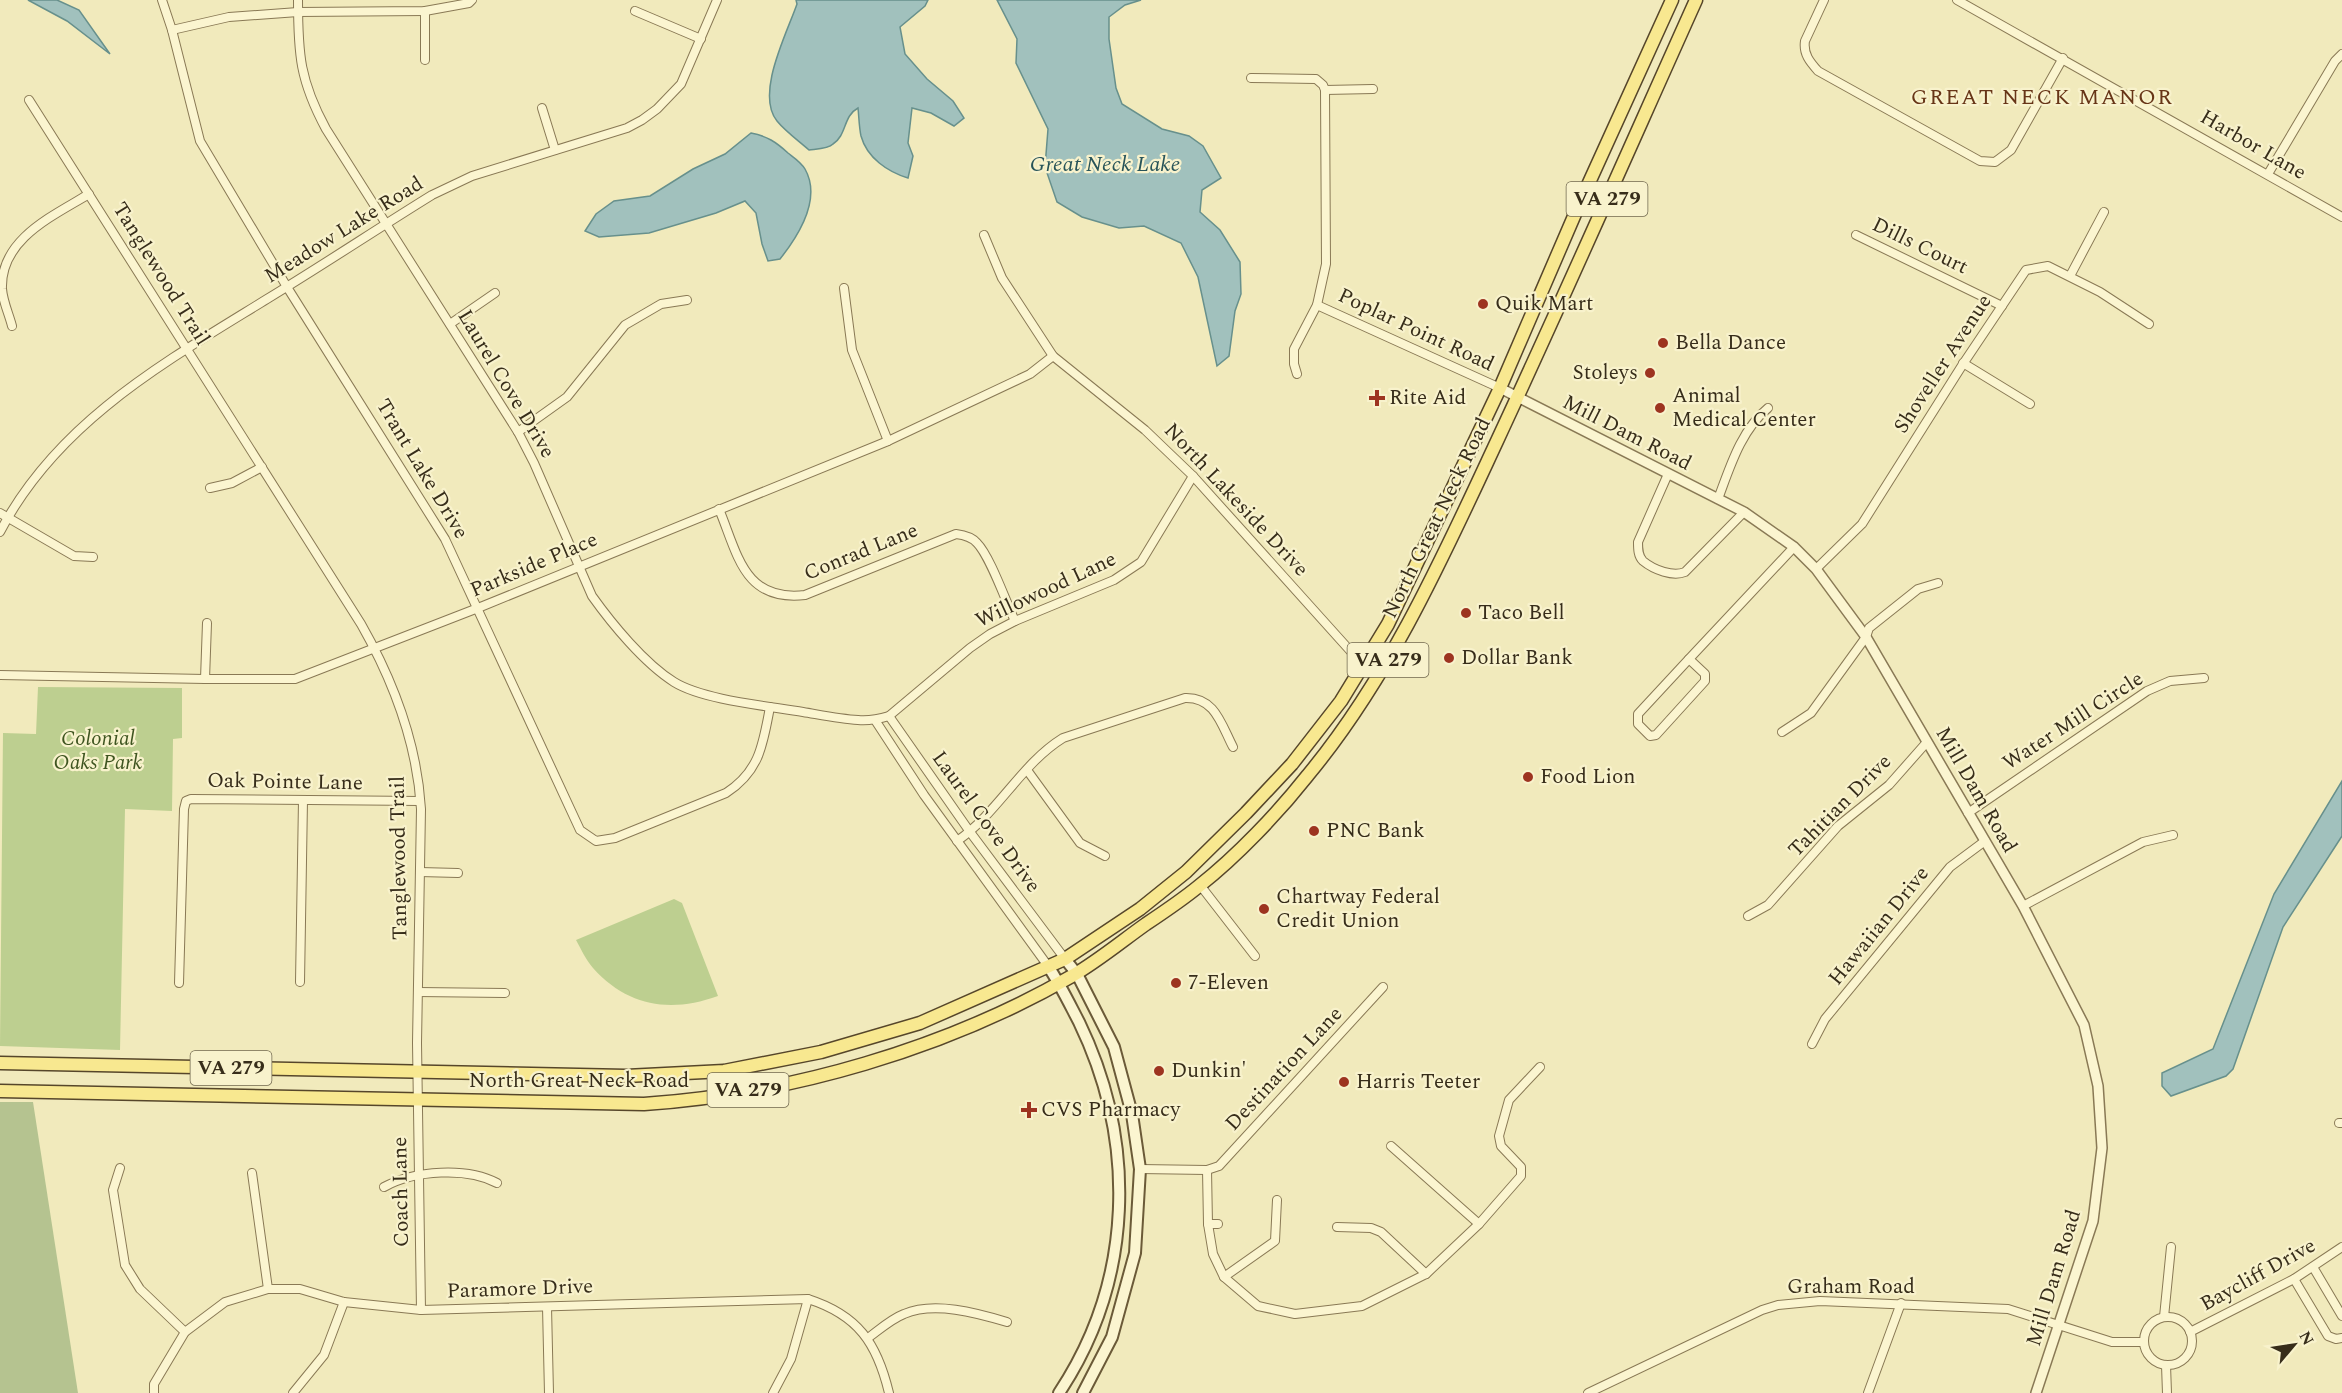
<svg xmlns="http://www.w3.org/2000/svg" width="2342" height="1393" font-family="Spectral,serif">
	<rect width="100%" height="100%" fill="#f1eabc"/>
	<g fill="#bdcf90">
		<path d="M 38,687 L 182,688 L 182,738 L 173,739 L 172,811 L 125,809 L 120,1050 L 0,1046 L 3,733 L 36,734 Z"/>
		<path d="M 674,899 L 682,903 L 718,996 C 671,1013 628,1007 593,968 C 586,960 581,949 576,940 Z"/>
	</g>
	<path fill="#b5c390" d="M 0,1102 L 33,1102 L 78,1393 L 0,1393 Z"/>
	<g fill="#a1c1bd" stroke="#67908c" stroke-width="1.5">
		<path d="M 28,0 L 57,0 L 79,10 L 110,54 L 67,21 Z"/>
		<path d="M 796,0 L 928,0 L 925,6 L 900,27 L 905,54 L 927,79 L 953,101 L 964,118 L 954,126 L 931,113 L 912,108 L 908,143 L 913,156 L 908,178 C 888,172 867,158 861,136 C 859,127 859,117 858,108 C 843,116 847,135 833,144 C 828,149 816,149 809,150 C 799,141 786,132 777,121 C 755,94 787,33 797,4 Z"/>
		<path d="M 997,0 L 1141,0 L 1125,5 L 1109,17 L 1109,39 L 1116,88 L 1122,104 L 1162,129 L 1189,136 L 1203,146 L 1221,178 L 1202,190 L 1200,212 L 1220,230 L 1240,262 L 1241,294 L 1235,311 L 1229,356 L 1217,366 L 1198,277 L 1181,243 L 1144,226 L 1119,228 L 1082,217 L 1057,202 L 1045,167 L 1048,129 L 1016,63 L 1017,39 Z"/>
		<path d="M 751,133 C 767,136 776,142 788,153 C 793,157 801,162 805,169 C 822,199 799,235 780,259 L 768,261 L 762,244 L 756,213 L 745,201 L 716,213 L 649,233 L 599,237 L 585,231 L 596,214 L 614,201 L 650,196 L 693,169 L 725,154 Z"/>
		<path d="M 2342,781 L 2342,836 L 2283,927 L 2233,1069 L 2226,1076 L 2171,1096 L 2162,1086 L 2162,1073 L 2213,1049 L 2274,894 Z"/>
	</g>
	<g fill="none" stroke-linecap="round" stroke-linejoin="round">
		<defs>
			<g id="minor">
				<path d="M 162,0 L 172,30 L 200,141 L 287,287 L 445,539 L 580,830 L 596,841 L 615,838 L 726,793 C 760,771 763,744 770,707"/>
				<path d="M 298,0 C 298,55 300,81 326,129 L 518,432 L 534,463 L 592,596 C 612,624 644,663 674,682 C 703,700 768,706 803,712 C 821,715 840,719 858,720 C 869,721 879,719 889,716 L 970,648 L 990,634 L 1015,621 L 1114,580 L 1141,562 L 1193,476"/>
				<path d="M 1824,0 L 1805,41 C 1803,54 1810,62 1818,71 L 1980,161 L 1995,162 L 2011,150 L 2063,58"/>
				<path d="M 1957,0 L 2342,217"/>
				<path d="M 635,11 L 701,39"/>
				<path d="M 172,30 L 229,17 L 298,12 L 425,11 L 469,3 L 472,0"/>
				<path d="M 425,60 L 425,11"/>
				<path d="M 1251,78 L 1316,79 L 1323,85 L 1325,90 L 1326,264 L 1317,305 L 1294,349 L 1294,364 L 1297,374"/>
				<path d="M 1325,90 L 1373,89"/>
				<path d="M 29,100 L 361,624 C 394,682 417,742 421,809 L 417,1043 L 421,1310"/>
				<path d="M 542,108 L 555,150"/>
				<path d="M 2268,174 L 2335,61 L 2342,54"/>
				<path d="M 984,235 L 1002,278 L 1053,356 L 1145,430 L 1193,476 L 1363,665 L 1380,676"/>
				<path d="M 1856,235 L 2002,306"/>
				<path d="M 2070,276 L 2104,212"/>
				<path d="M 844,288 L 852,350 L 888,441"/>
				<path d="M 1317,305 L 1500,388"/>
				<path d="M 450,324 L 495,293"/>
				<path d="M 12,326 C 9,314 3,302 2,289 C 0,239 53,216 89,194"/>
				<path d="M 1963,363 L 2030,404"/>
				<path d="M 518,432 L 567,397 L 625,325 L 661,304 L 687,300"/>
				<path d="M 1668,474 L 1638,542 C 1638,549 1638,556 1643,561 C 1654,570 1673,577 1685,572 L 1744,512"/>
				<path d="M 210,488 L 232,483 L 262,467"/>
				<path d="M 1718,499 C 1730,467 1741,430 1768,408"/>
				<path d="M 719,509 C 738,555 744,602 805,595 L 956,534 C 964,535 972,537 977,543 C 990,556 1006,602 1015,621"/>
				<path d="M 0,513 L 74,556 L 93,557"/>
				<path d="M 0,532 C 57,422 165,362 267,299 C 323,265 377,229 432,195 L 472,176 L 627,128 L 642,120 L 657,109 L 681,84 L 717,0"/>
				<path d="M 1816,569 L 1862,524 L 1963,364 L 2026,270 L 2048,266 L 2100,292 L 2149,324"/>
				<path d="M 1689,659 L 1705,674 L 1705,681 L 1656,735 L 1650,736 L 1638,724 L 1638,714 Z"/>
				<path d="M 1689,659 L 1794,547"/>
				<path d="M 0,675 L 205,679 L 295,679 L 478,608 L 888,441 L 1030,374 L 1053,356"/>
				<path d="M 205,679 L 207,623"/>
				<path d="M 889,716 L 970,832 L 1065,959"/>
				<path d="M 875,720 L 924,795 L 1048,966"/>
				<path d="M 1782,732 L 1811,713 L 1866,637 L 1869,628 L 1918,589 L 1938,583"/>
				<path d="M 1027,770 L 1080,843 L 1105,856"/>
				<path d="M 1968,813 L 2147,691 L 2170,681 L 2204,678"/>
				<path d="M 957,841 C 998,813 1021,764 1063,738 L 1185,698 C 1215,697 1221,724 1233,747"/>
				<path d="M 420,872 L 458,873"/>
				<path d="M 1200,885 L 1255,956"/>
				<path d="M 2023,906 L 2143,842 L 2173,835"/>
				<path d="M 1748,916 L 1768,905 L 1838,826 L 1889,785 L 1927,742"/>
				<path d="M 300,982 L 303,800"/>
				<path d="M 179,983 L 184,809 L 186,801 L 191,799 L 420,801"/>
				<path d="M 418,992 L 505,993"/>
				<path d="M 1812,1044 L 1825,1019 L 1950,867 L 1985,841"/>
				<path d="M 2339,1123 L 2342,1123"/>
				<path d="M 1391,1146 L 1479,1224"/>
				<path d="M 120,1168 L 113,1190 L 125,1265 L 140,1289 L 185,1332"/>
				<path d="M 1140,1169 L 1207,1170 L 1219,1166 L 1383,987"/>
				<path d="M 1207,1170 L 1208,1224 L 1213,1254 L 1224,1277 L 1258,1306 L 1295,1314 L 1362,1306 L 1426,1274 L 1479,1224 L 1521,1176 L 1521,1167 L 1501,1146 L 1499,1136 L 1509,1100 L 1540,1067"/>
				<path d="M 252,1173 L 268,1289"/>
				<path d="M 384,1187 C 415,1170 467,1167 497,1183"/>
				<path d="M 1208,1224 L 1218,1224"/>
				<path d="M 1337,1227 L 1371,1228 L 1381,1232 L 1426,1274"/>
				<path d="M 2313,1267 L 2342,1316"/>
				<path d="M 1224,1277 L 1275,1241 L 1277,1200"/>
				<path d="M 2294,1279 L 2328,1336 L 2336,1339 L 2342,1338"/>
				<path d="M 547,1307 L 549,1393"/>
				<circle cx="2168" cy="1341" r="24"/>
				<path d="M 2164,1317 L 2171,1247"/>
				<path d="M 2190,1332 L 2294,1279 L 2342,1247"/>
				<path d="M 868,1338 C 879,1330 891,1319 904,1314 C 934,1301 977,1313 1007,1322"/>
				<path d="M 2166,1365 L 2167,1393"/>
				<path d="M 154,1393 L 154,1384 L 185,1332 L 225,1302 L 268,1289 L 300,1289 L 344,1302 L 421,1310 L 808,1299 C 858,1315 877,1343 889,1393"/>
				<path d="M 293,1393 L 324,1355 L 344,1302"/>
				<path d="M 773,1393 L 791,1359 L 808,1299"/>
				<path d="M 1588,1393 L 1762,1310 L 1778,1305 L 1820,1301 L 2008,1309 L 2112,1342 L 2144,1342"/>
				<path d="M 1868,1393 L 1901,1303"/>
			</g>
			<path id="tertiary" d="M 1500,388 L 1744,512 L 1794,547 L 1816,569 L 1866,637 L 2023,906 L 2084,1025 L 2098,1086 L 2102,1148 L 2093,1221 L 2036,1393"/>
			<g id="secondary">
				<path d="M 1065,959 L 1077,974 L 1114,1047 L 1132,1114 L 1140,1169 L 1135,1253 L 1112,1337 L 1083,1393"/>
				<path d="M 1048,966 C 1060,984 1069,1003 1079,1022 C 1137,1142 1134,1280 1059,1393"/>
			</g>
			<g id="primary">
				<path d="M 0,1063 L 626,1076 L 724,1071 L 821,1052 L 920,1023 L 1065,959 L 1140,909 L 1186,872 L 1246,813 L 1292,764 L 1341,701 L 1388,624 L 1500,388 L 1578,207 L 1672,0"/>
				<path d="M 0,1091 L 644,1104 C 790,1094 945,1049 1072,976 C 1098,961 1122,941 1146,924 C 1164,912 1182,900 1199,886 C 1237,856 1278,813 1308,775 C 1390,676 1443,557 1497,441 C 1565,295 1630,147 1696,0"/>
			</g>
		</defs>
		<use href="#minor" stroke="#897955" stroke-width="10"/>
		<use href="#tertiary" stroke="#897955" stroke-width="12"/>
		<use href="#secondary" stroke="#6b5a38" stroke-width="14"/>
		<use href="#primary" stroke="#56462a" stroke-width="15"/>
		<use href="#minor" stroke="#fbf5d0" stroke-width="8"/>
		<use href="#tertiary" stroke="#fbf5d0" stroke-width="9"/>
		<use href="#secondary" stroke="#fbf5d0" stroke-width="10"/>
		<use href="#primary" stroke="#f8e890" stroke-width="12"/>
	</g>
	<g fill="#9d3420" stroke="#f8f2cc" stroke-width="2">
		<circle cx="1483" cy="304" r="6"/>
		<circle cx="1663" cy="343" r="6"/>
		<circle cx="1650" cy="373" r="6"/>
		<path d="M1374 389h6v6h6v6h-6v6h-6v-6h-6v-6h6z"/>
		<circle cx="1660" cy="408" r="6"/>
		<circle cx="1466" cy="613" r="6"/>
		<circle cx="1449" cy="658" r="6"/>
		<circle cx="1528" cy="777" r="6"/>
		<circle cx="1314" cy="831" r="6"/>
		<circle cx="1264" cy="909" r="6"/>
		<circle cx="1176" cy="983" r="6"/>
		<circle cx="1159" cy="1071" r="6"/>
		<circle cx="1344" cy="1082" r="6"/>
		<path d="M1026 1101h6v6h6v6h-6v6h-6v-6h-6v-6h6z"/>
	</g>
	<g text-anchor="middle" dominant-baseline="central" stroke-width="4.5" stroke-linejoin="round" paint-order="stroke">
		<g fill="#f8f2cc" stroke="#71684f" stroke-width="1.5">
			<rect x="1566.5" y="182" width="81" height="34" rx="4.5"/>
			<rect x="1347.5" y="643" width="81" height="34" rx="4.5"/>
			<rect x="190.5" y="1051" width="81" height="34" rx="4.5"/>
			<rect x="707.5" y="1073" width="81" height="34" rx="4.5"/>
		</g>
		<g font-size="20" font-weight="bold" fill="#372d1a">
			<text x="1607" y="199">VA 279</text>
			<text x="1388" y="660">VA 279</text>
			<text x="231" y="1068">VA 279</text>
			<text x="748" y="1090">VA 279</text>
		</g>
		<g font-size="21" fill="#372d1a" stroke="#f8f2cc">
			<text transform="translate(2253 145) rotate(30)">Harbor Lane</text>
			<text transform="translate(344 230) rotate(-32)">Meadow Lake Road</text>
			<text transform="translate(1920 246) rotate(26)">Dills Court</text>
			<text transform="translate(161 274) rotate(58)">Tanglewood Trail</text>
			<text transform="translate(1416 330) rotate(25)">Poplar Point Road</text>
			<text transform="translate(1943 364) rotate(-57)">Shoveller Avenue</text>
			<text transform="translate(506 384) rotate(59)">Laurel Cove Drive</text>
			<text transform="translate(1627 433) rotate(27)">Mill Dam Road</text>
			<text transform="translate(422 469) rotate(59)">Trant Lake Drive</text>
			<text transform="translate(1236 500) rotate(47)">North Lakeside Drive</text>
			<text transform="translate(1437 518) rotate(-64)">North Great Neck Road</text>
			<text transform="translate(861 552) rotate(-22)">Conrad Lane</text>
			<text transform="translate(534 565) rotate(-23)">Parkside Place</text>
			<text transform="translate(1046 590) rotate(-25)">Willowood Lane</text>
			<text transform="translate(2073 721) rotate(-33)">Water Mill Circle</text>
			<text transform="translate(285 782) rotate(1)">Oak Pointe Lane</text>
			<text transform="translate(1976 790) rotate(60)">Mill Dam Road</text>
			<text transform="translate(1840 806) rotate(-45)">Tahitian Drive</text>
			<text transform="translate(986 822) rotate(54)">Laurel Cove Drive</text>
			<text transform="translate(399 858) rotate(-91)">Tanglewood Trail</text>
			<text transform="translate(1879 926) rotate(-51)">Hawaiian Drive</text>
			<text transform="translate(1284 1069) rotate(-47)">Destination Lane</text>
			<text x="579" y="1081">North Great Neck Road</text>
			<text transform="translate(401 1192) rotate(-91)">Coach Lane</text>
			<text transform="translate(2258 1275) rotate(-29)">Baycliff Drive</text>
			<text transform="translate(2054 1278) rotate(-73)">Mill Dam Road</text>
			<text x="1851" y="1287">Graham Road</text>
			<text transform="translate(520 1289) rotate(-2)">Paramore Drive</text>
		</g>
		<g font-size="21" fill="#372d1a" stroke="#f8f2cc" text-anchor="start">
			<text x="1495" y="304">Quik Mart</text>
			<text x="1675" y="343">Bella Dance</text>
			<text x="1638" y="373" text-anchor="end">Stoleys</text>
			<text x="1672" y="396">Animal<tspan x="1672" dy="24">Medical Center</tspan></text>
			<text x="1389" y="398">Rite Aid</text>
			<text x="1478" y="613">Taco Bell</text>
			<text x="1461" y="658">Dollar Bank</text>
			<text x="1540" y="777">Food Lion</text>
			<text x="1326" y="831">PNC Bank</text>
			<text x="1276" y="897">Chartway Federal<tspan x="1276" dy="24">Credit Union</tspan></text>
			<text x="1188" y="983">7-Eleven</text>
			<text x="1171" y="1071">Dunkin'</text>
			<text x="1356" y="1082">Harris Teeter</text>
			<text x="1041" y="1110">CVS Pharmacy</text>
		</g>
		<g font-size="21" font-style="italic" fill="#3f5520" stroke="#f8f2cc">
			<text x="98" y="739">Colonial<tspan x="98" dy="24">Oaks Park</tspan></text>
		</g>
		<g font-size="22" letter-spacing="1.5" fill="#673517" stroke="#f8f2cc">
			<text x="2042" y="97">GREAT NECK MANOR</text>
		</g>
		<g font-size="22" font-style="italic" fill="#285459" stroke="#f8f2cc">
			<text x="1105" y="164">Great Neck Lake</text>
		</g>
	</g>
	<g transform="translate(2294 1345) rotate(61)" stroke="#f8f2cc" stroke-width="4.5" paint-order="stroke">
	<path d="M0-4.5L10 22L0 15L-10 22Z" fill="#372d1a"/>
	<text y="-9" font-size="16" font-weight="bold" text-anchor="middle" fill="#372d1a">N</text>
	</g>
</svg>
